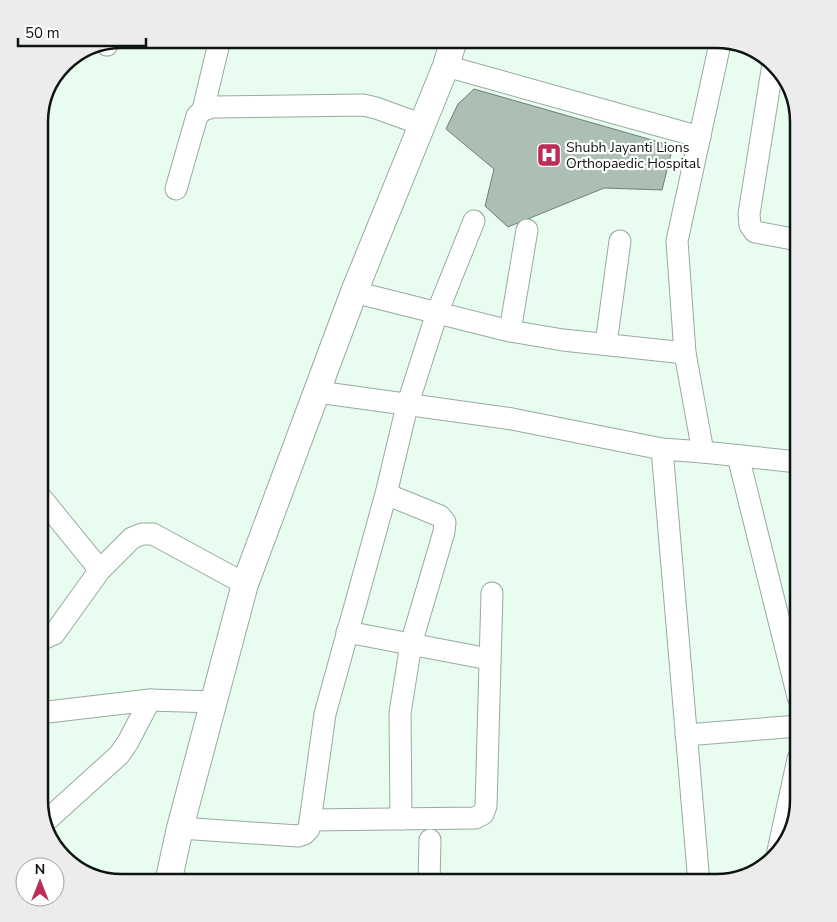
<svg xmlns="http://www.w3.org/2000/svg" width="837" height="922" font-family="'Nunito Sans',sans-serif">
	<rect width="100%" height="100%" fill="#e8fdf0"/>
	<path fill="#acbfb3" stroke="#6e8075" d="M 474,89 L 673,146 L 662,190 L 604,188 L 508,227 L 485,206 L 494,169 L 446,129 L 458,104 Z"/>
	<g fill="none" stroke-linecap="round" stroke-linejoin="round">
		<defs>
			<g id="minor">
				<path d="M 107,44 L 107,45"/>
				<path d="M 774,65 L 772,70 L 749,214 L 750,225 L 755,232 L 798,240"/>
				<path d="M 446,66 L 700,137"/>
				<path d="M 203,110 L 220,39"/>
				<path d="M 176,189 L 197,116 L 203,110 L 213,107 L 363,105 L 376,108 L 423,125"/>
				<path d="M 354,292 L 510,331 L 563,340 L 685,353"/>
				<path d="M 510,331 L 527,230"/>
				<path d="M 606,344 L 620,241"/>
				<path d="M 318,392 L 512,419 L 662,449 L 703,452 L 798,462"/>
				<path d="M 662,449 L 699,883"/>
				<path d="M 703,452 L 685,353 L 677,241 L 721,39"/>
				<path d="M 738,456 L 798,697"/>
				<path d="M 386,494 L 440,516 L 445,522 L 444,532 L 411,644 L 400,713 L 401,819"/>
				<path d="M 39,495 L 100,570"/>
				<path d="M 347,632 L 489,659"/>
				<path d="M 39,636 L 45,638 L 54,634 L 100,570 L 132,538 L 142,534 L 153,534 L 245,584"/>
				<path d="M 39,713 L 150,700 L 214,702"/>
				<path d="M 686,735 L 798,726"/>
				<path d="M 310,820 L 475,818 L 483,814 L 486,806 L 492,593"/>
				<path d="M 46,821 L 119,755 L 128,742 L 150,700"/>
				<path d="M 180,828 L 298,836 L 304,834 L 309,829 L 325,714 L 386,494 L 407,406 L 437,313 L 474,221"/>
				<path d="M 778,851 L 798,759"/>
				<path d="M 429,883 L 430,840"/>
			</g>
			<path id="major" d="M 168,883 L 180,828 L 245,584 L 354,292 L 446,66 L 454,39"/>
		</defs>
		<use href="#minor" stroke="#97aa9e" stroke-width="23"/>
		<use href="#major" stroke="#97aa9e" stroke-width="28"/>
		<use href="#minor" stroke="#fff" stroke-width="21"/>
		<use href="#major" stroke="#fff" stroke-width="26"/>
	</g>
	<defs>
		<symbol id="hospital-square" viewBox="-11 -11 22 22"><rect x="-9" y="-9" width="18" height="18" rx="4" fill="#bb2c58" stroke="#fff"/><path d="M-5-5h3v3.5h4V-5h3V5h-3V1.5h-4V5h-3Z" fill="#fff"/></symbol>
	</defs>
	<g fill-rule="evenodd">
		<use href="#hospital-square" x="535" y="141" width="28" height="28"/>
	</g>
	<g text-anchor="middle" dominant-baseline="central" stroke-width="4.5" stroke-linejoin="round" paint-order="stroke">
		<g font-size="14" fill="#0e1511" stroke="#fff" text-anchor="start">
			<text x="566" y="147">Shubh Jayanti Lions<tspan x="566" dy="16">Orthopaedic Hospital</tspan></text>
		</g>
	</g>
	<path d="M0 0H837V922H0ZM122 48H716A74 74 0 0 1 790 122V800A74 74 0 0 1 716 874H122A74 74 0 0 1 48 800V122A74 74 0 0 1 122 48Z" fill="#ececec" fill-rule="evenodd"/>
	<path fill="none" stroke="#0e1511" stroke-width="2.5" d="M122 48H716A74 74 0 0 1 790 122V800A74 74 0 0 1 716 874H122A74 74 0 0 1 48 800V122A74 74 0 0 1 122 48Z"/>
	<g transform="translate(40 882)"><circle r="24" fill="#ffffff" stroke="#9fa1a0"/>
	<path d="M0-4L9 19L0 12L-9 19Z" fill="#bb2c58"/>
	<text y="-8" font-size="14" font-weight="bold" text-anchor="middle" fill="#0e1511">N</text>
	</g>
	<path d="M18 38v8h128v-8" fill="none" stroke="#0e1511" stroke-width="2.5"/>
	<text x="25" y="38" font-size="15" fill="#0e1511" stroke="#ffffff" stroke-width="4" paint-order="stroke">50 m</text>
</svg>
